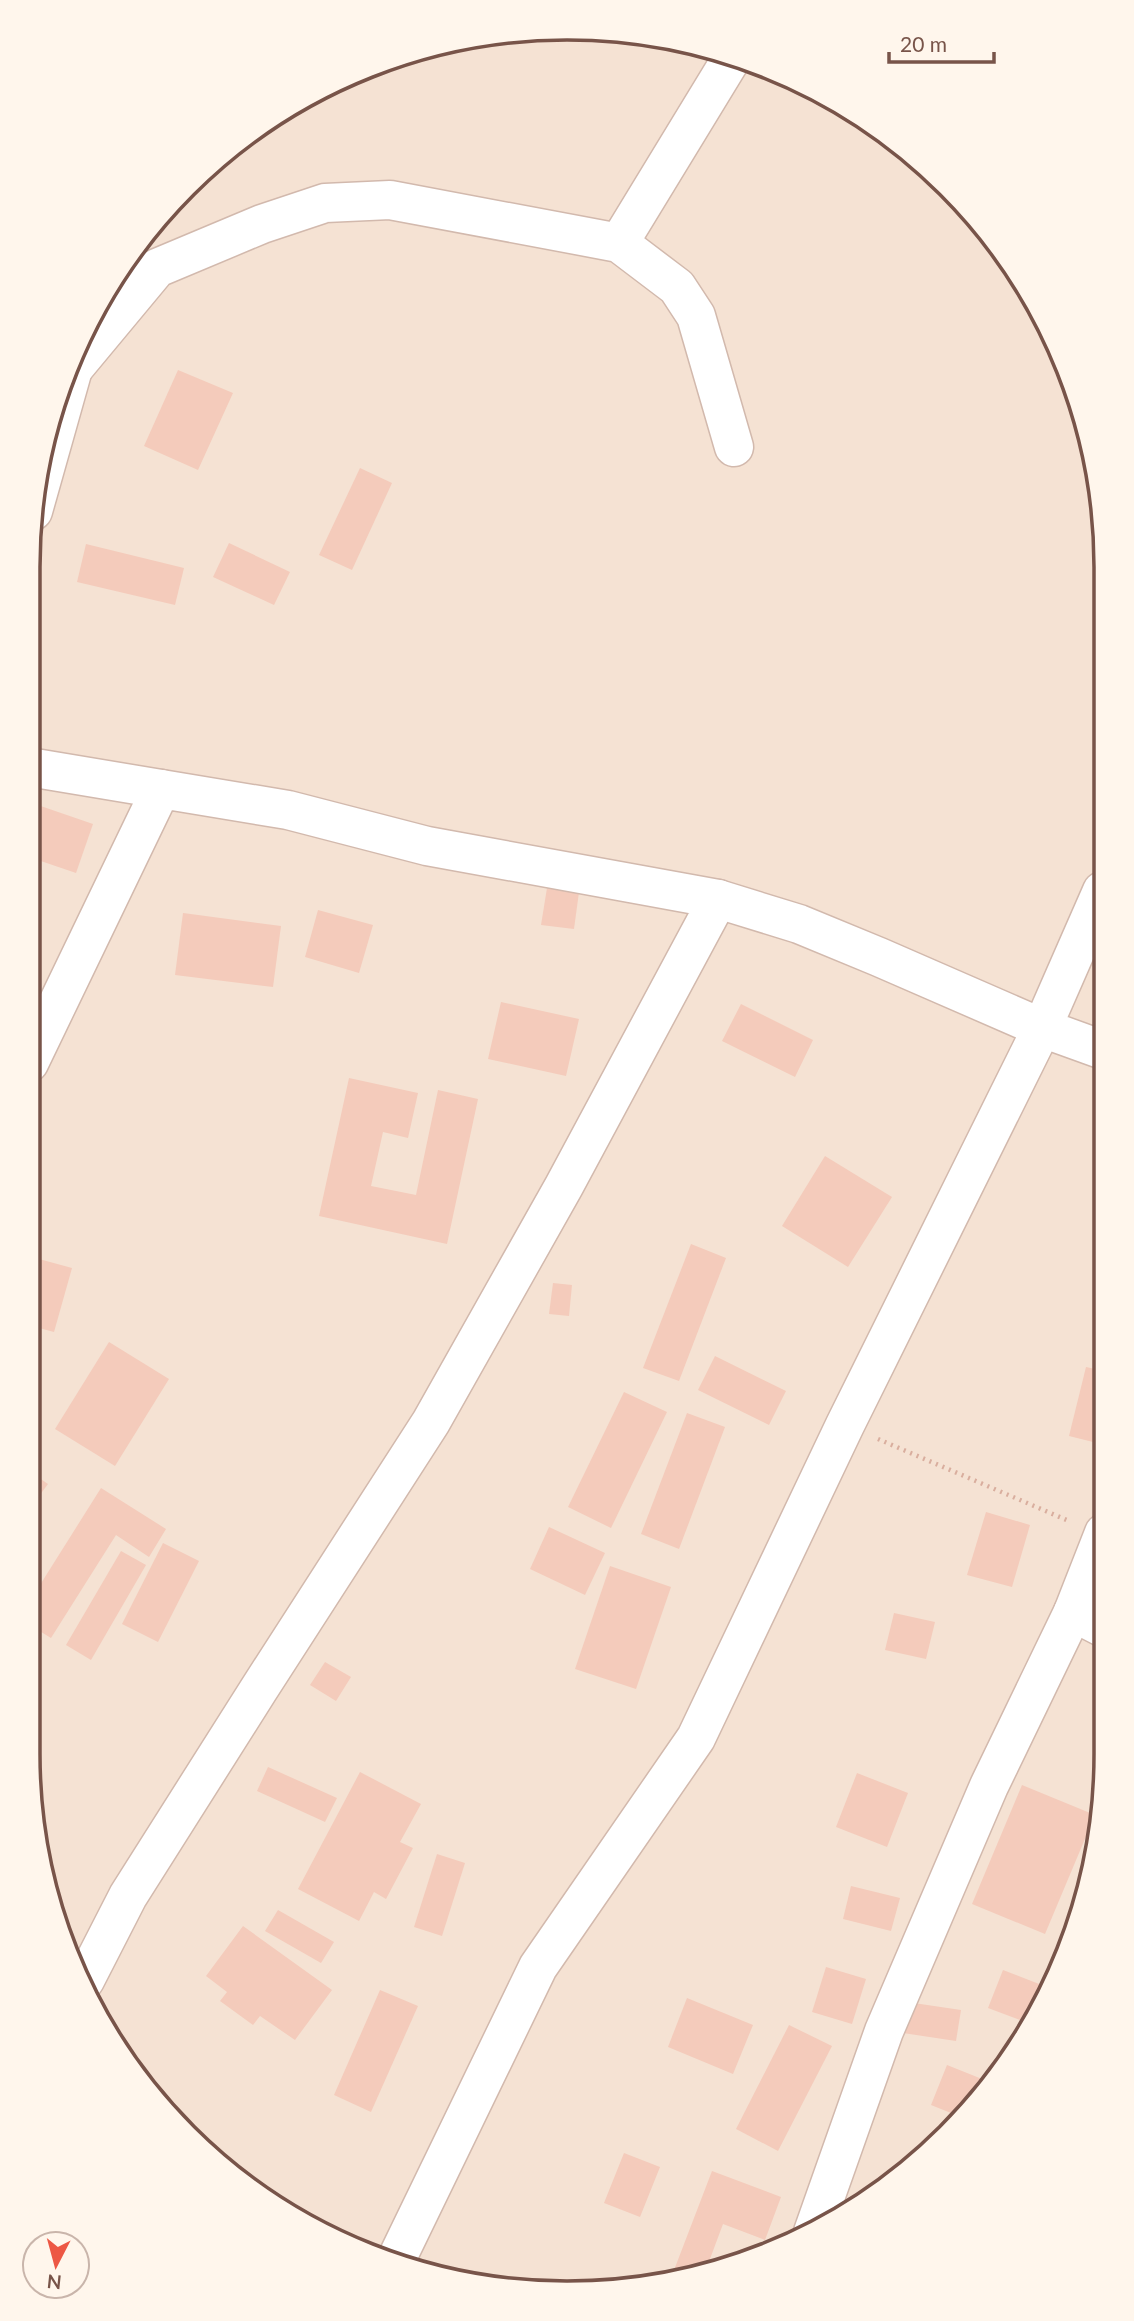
<svg xmlns="http://www.w3.org/2000/svg" width="1134" height="2321" font-family="Lato,sans-serif">
	<rect width="100%" height="100%" fill="#fdf1e5"/>
	<path fill="#f5e2d3" d="M 602,29 L 706,46 L 805,83 L 895,140 L 995,239 L 1065,361 L 1101,497 L 1105,1789 L 1088,1893 L 1051,1992 L 948,2135 L 805,2238 L 637,2288 L 461,2283 L 297,2221 L 211,2159 L 140,2082 L 57,1928 L 28,1754 L 29,532 L 46,428 L 83,329 L 139,239 L 211,162 L 297,100 L 393,57 L 496,33 Z"/>
	<g fill="#f4cbbb">
		<path d="M 178,370 L 233,393 L 198,470 L 144,446 Z"/>
		<path d="M 360,468 L 392,483 L 352,570 L 319,555 Z"/>
		<path d="M 229,543 L 290,572 L 274,605 L 213,577 Z"/>
		<path d="M 86,544 L 184,568 L 175,605 L 77,582 Z"/>
		<path d="M 29,802 L 93,824 L 76,873 L 29,857 Z"/>
		<path d="M 547,888 L 579,892 L 574,929 L 541,925 Z"/>
		<path d="M 318,910 L 373,925 L 359,973 L 305,957 Z"/>
		<path d="M 183,913 L 281,926 L 273,987 L 175,975 Z"/>
		<path d="M 501,1002 L 579,1019 L 566,1076 L 488,1059 Z"/>
		<path d="M 741,1004 L 813,1040 L 795,1077 L 722,1041 Z"/>
		<path d="M 349,1078 L 418,1093 L 408,1138 L 383,1132 L 371,1186 L 416,1195 L 438,1090 L 478,1099 L 447,1244 L 319,1216 Z"/>
		<path d="M 825,1156 L 892,1197 L 848,1267 L 782,1226 Z"/>
		<path d="M 691,1244 L 726,1258 L 679,1381 L 643,1368 Z"/>
		<path d="M 28,1256 L 72,1268 L 54,1332 L 28,1325 Z"/>
		<path d="M 553,1283 L 572,1285 L 569,1316 L 549,1314 Z"/>
		<path d="M 109,1342 L 169,1379 L 115,1466 L 55,1429 Z"/>
		<path d="M 715,1356 L 786,1391 L 769,1425 L 698,1390 Z"/>
		<path d="M 1086,1367 L 1104,1371 L 1104,1416 L 1097,1443 L 1069,1436 Z"/>
		<path d="M 624,1392 L 667,1412 L 611,1528 L 568,1507 Z"/>
		<path d="M 687,1413 L 725,1427 L 679,1549 L 641,1534 Z"/>
		<path d="M 28,1470 L 48,1484 L 33,1504 L 28,1500 Z"/>
		<path d="M 101,1488 L 166,1529 L 149,1557 L 116,1535 L 51,1638 L 28,1624 L 28,1604 Z"/>
		<path d="M 986,1512 L 1030,1525 L 1012,1587 L 967,1575 Z"/>
		<path d="M 549,1527 L 605,1553 L 585,1595 L 530,1569 Z"/>
		<path d="M 163,1543 L 199,1561 L 158,1642 L 122,1624 Z"/>
		<path d="M 121,1551 L 146,1565 L 91,1660 L 66,1645 Z"/>
		<path d="M 610,1566 L 671,1587 L 636,1689 L 575,1669 Z"/>
		<path d="M 894,1613 L 935,1622 L 926,1659 L 885,1650 Z"/>
		<path d="M 325,1662 L 351,1677 L 336,1701 L 310,1685 Z"/>
		<path d="M 268,1767 L 337,1798 L 325,1822 L 257,1791 Z"/>
		<path d="M 360,1772 L 421,1804 L 400,1842 L 413,1848 L 386,1899 L 374,1892 L 359,1921 L 298,1889 Z"/>
		<path d="M 857,1773 L 908,1793 L 887,1847 L 836,1827 Z"/>
		<path d="M 1022,1785 L 1095,1815 L 1045,1934 L 972,1904 Z"/>
		<path d="M 437,1854 L 465,1863 L 442,1936 L 414,1927 Z"/>
		<path d="M 1086,1863 L 1092,1864 L 1088,1893 L 1071,1939 L 1063,1936 Z"/>
		<path d="M 851,1886 L 900,1898 L 891,1931 L 843,1919 Z"/>
		<path d="M 278,1910 L 334,1942 L 321,1963 L 265,1931 Z"/>
		<path d="M 243,1926 L 332,1990 L 295,2040 L 260,2016 L 253,2025 L 220,2001 L 227,1992 L 206,1976 Z"/>
		<path d="M 826,1967 L 866,1979 L 852,2024 L 812,2012 Z"/>
		<path d="M 1003,1970 L 1052,1989 L 1028,2023 L 988,2008 Z"/>
		<path d="M 380,1990 L 418,2006 L 371,2112 L 334,2095 Z"/>
		<path d="M 687,1998 L 753,2025 L 733,2074 L 668,2047 Z"/>
		<path d="M 907,2002 L 961,2010 L 956,2041 L 903,2033 Z"/>
		<path d="M 789,2025 L 832,2046 L 778,2151 L 736,2129 Z"/>
		<path d="M 947,2065 L 987,2081 L 961,2117 L 931,2105 Z"/>
		<path d="M 624,2153 L 660,2167 L 640,2217 L 604,2203 Z"/>
		<path d="M 712,2171 L 781,2197 L 765,2240 L 723,2224 L 707,2267 L 671,2278 Z"/>
	</g>
	<g fill="none" stroke-linecap="round" stroke-linejoin="round">
		<defs>
			<g id="minor">
				<path d="M 619,243 L 733,56"/>
				<path d="M 73,369 L 157,268 L 262,224 L 325,203 L 390,200 L 619,243 L 677,287 L 696,316 L 734,447"/>
				<path d="M 33,511 L 73,369 L 69,367"/>
				<path d="M 29,767 L 161,789"/>
				<path d="M 1102,891 L 1042,1028 L 1103,1050"/>
				<path d="M 29,1063 L 161,789 L 288,810 L 427,846 L 718,899 L 564,1186 L 431,1422 L 259,1689 L 128,1896 L 85,1980"/>
				<path d="M 1104,1533 L 1073,1612 L 1104,1628"/>
				<path d="M 813,2232 L 884,2031 L 989,1786 L 1073,1612"/>
				<path d="M 397,2258 L 538,1967 L 696,1738 L 845,1425 L 1042,1028 L 879,957 L 799,924 L 718,899"/>
			</g>
		</defs>
		<use href="#minor" stroke="#d2b9ad" stroke-width="41"/>
		<path stroke="#d9ae9e" stroke-width="4.5" stroke-dasharray="2 5" stroke-linecap="butt" d="M 878,1439 L 1069,1521"/>
		<use href="#minor" stroke="#fff" stroke-width="38"/>
	</g>
	<path d="M0 0H1134V2321H0ZM567 40H567A527 527 0 0 1 1094 567V1754A527 527 0 0 1 567 2281H567A527 527 0 0 1 40 1754V567A527 527 0 0 1 567 40Z" fill="#fff6ec" fill-rule="evenodd"/>
	<path fill="none" stroke="#785449" stroke-width="3.5" d="M567 40H567A527 527 0 0 1 1094 567V1754A527 527 0 0 1 567 2281H567A527 527 0 0 1 40 1754V567A527 527 0 0 1 567 40Z"/>
	<g transform="translate(56 2265) rotate(186)"><circle r="33" fill="#fff6ec" stroke="#c9b5ab" stroke-width="2"/>
	<path d="M0-5L12 26L0 18L-12 26Z" fill="#ed5744"/>
	<text y="-10" font-size="19" font-weight="bold" text-anchor="middle" fill="#785449">N</text>
	</g>
	<path d="M889 52v10h105v-10" fill="none" stroke="#785449" stroke-width="3.5"/>
	<text x="900" y="52" font-size="21" fill="#785449" stroke="#fff6ec" stroke-width="5" paint-order="stroke">20 m</text>
</svg>
